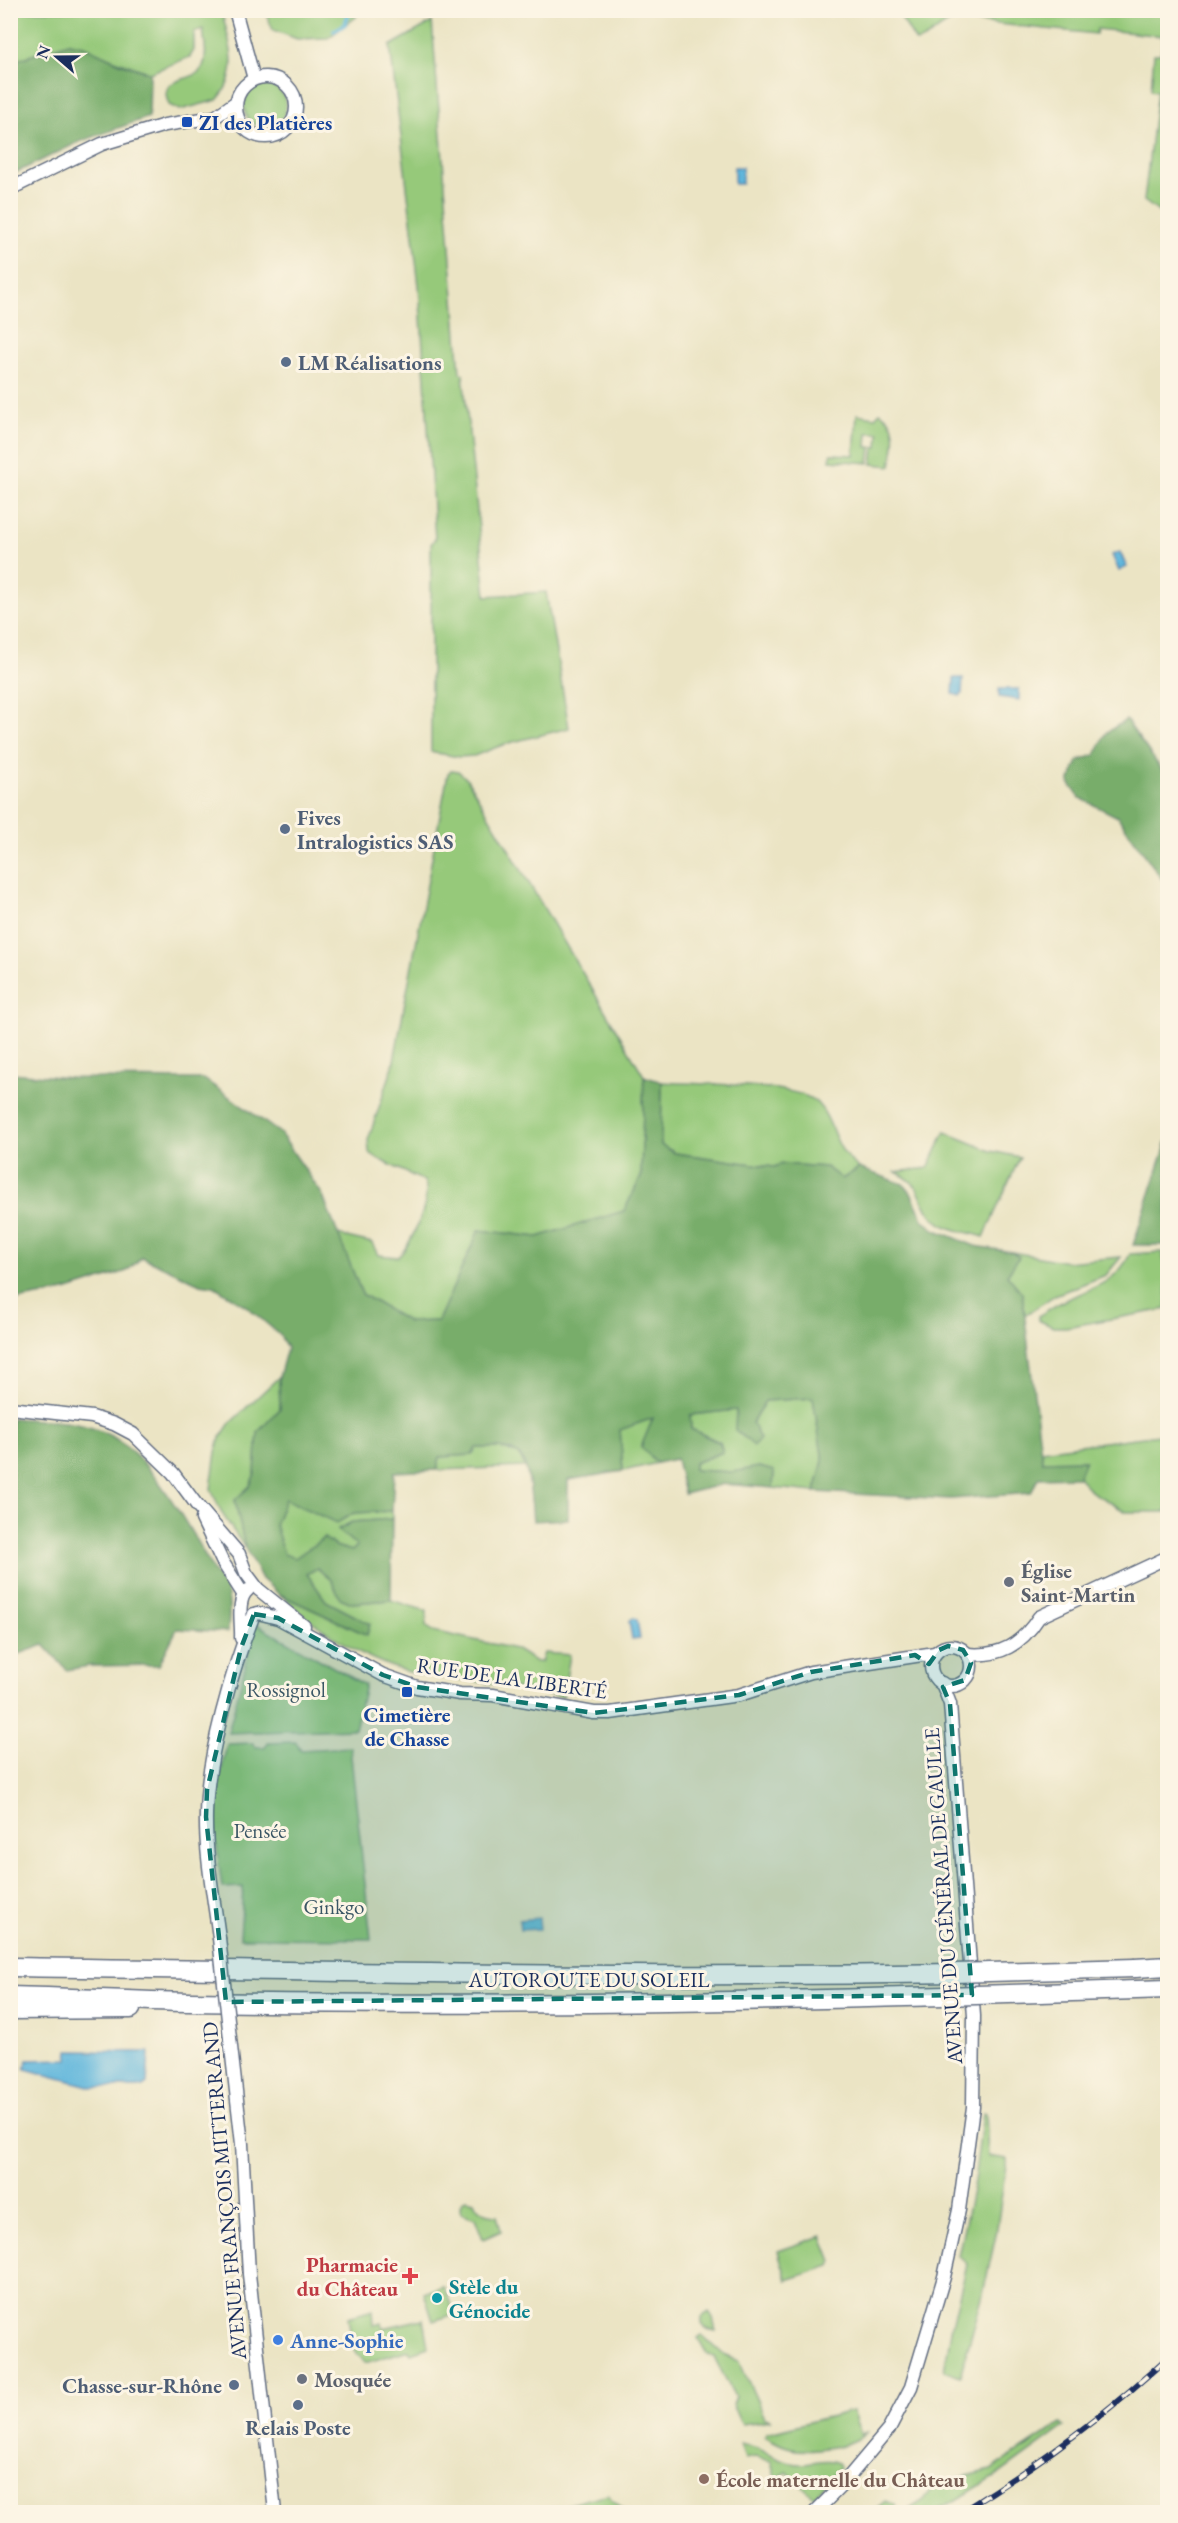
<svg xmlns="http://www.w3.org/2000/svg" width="1178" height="2523" font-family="'EB Garamond',serif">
	<rect width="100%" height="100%" fill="#fcf5e5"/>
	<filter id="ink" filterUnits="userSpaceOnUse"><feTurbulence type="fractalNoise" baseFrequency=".0167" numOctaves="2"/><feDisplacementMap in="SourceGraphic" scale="12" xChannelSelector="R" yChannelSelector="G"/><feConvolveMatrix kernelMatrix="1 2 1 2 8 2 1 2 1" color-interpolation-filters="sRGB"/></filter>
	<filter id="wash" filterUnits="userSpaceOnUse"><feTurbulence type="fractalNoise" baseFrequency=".008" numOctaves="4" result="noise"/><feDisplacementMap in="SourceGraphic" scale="24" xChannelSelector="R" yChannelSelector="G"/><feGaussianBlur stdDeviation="1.35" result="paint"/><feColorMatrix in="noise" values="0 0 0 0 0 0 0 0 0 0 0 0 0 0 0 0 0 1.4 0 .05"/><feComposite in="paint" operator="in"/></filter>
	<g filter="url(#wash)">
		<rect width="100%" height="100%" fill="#ebe4c4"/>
		<g fill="#96c97a" stroke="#587c6c" stroke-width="1.5">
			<path d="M 221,10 C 230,43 242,72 217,100 L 180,110 L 169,105 C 155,73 196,85 203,66 C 208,55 204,41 203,29 L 194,32 L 194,50 L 190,57 L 150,73 L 69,43 L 11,62 L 11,11 Z"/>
			<path d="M 265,11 L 265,10 L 357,11 L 356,17 L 328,38 L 297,39 L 273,30 Z"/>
			<path d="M 897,11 L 1167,11 L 1167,218 L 1144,201 L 1157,91 L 1151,90 L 1154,54 L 1161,54 L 1163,36 L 1097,29 L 1096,34 L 957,20 C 941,23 932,38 916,42 Z"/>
			<path d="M 432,22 L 460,373 L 463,374 L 486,596 L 546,592 L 569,728 L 505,744 L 474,756 L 459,757 L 431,752 L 431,544 L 435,539 L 419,286 L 390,46 Z"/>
			<circle cx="265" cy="106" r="21"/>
			<path d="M 880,412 C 901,425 894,445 891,466 L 872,464 L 874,447 L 878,447 L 879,433 L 868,433 L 867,447 L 871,447 L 869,463 L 830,460 L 831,454 L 854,455 L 857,414 L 875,417 Z"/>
			<path d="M 452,770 L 458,771 L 467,779 L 644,1076 L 641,1177 L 624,1211 L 538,1237 L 479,1230 L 438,1321 L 408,1322 L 362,1294 L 338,1235 L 372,1243 L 378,1255 L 398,1257 C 411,1246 433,1197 424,1181 L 378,1159 L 369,1152 L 368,1140 L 393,1066 L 448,773 Z"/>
			<path d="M 662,1082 C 694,1085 797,1082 817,1103 C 836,1123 831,1147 859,1168 L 842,1179 L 826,1167 L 782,1164 L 774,1167 L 675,1153 L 661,1145 Z"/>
			<path d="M 945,1132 L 991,1151 L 1020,1157 L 984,1237 C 968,1232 946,1230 935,1219 C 915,1200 928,1188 896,1172 L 928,1168 Z"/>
			<path d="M 1012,1252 L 1067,1262 L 1121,1257 L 1106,1275 L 1055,1295 L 1025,1315 L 1022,1293 L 1007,1275 L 1019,1257 Z"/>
			<path d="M 1162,1252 L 1167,1272 L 1167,1309 L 1066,1327 L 1053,1327 L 1038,1320 L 1038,1316 C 1048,1310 1057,1304 1067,1299 C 1093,1288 1117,1282 1130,1254 Z"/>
			<path d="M 279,1377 L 280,1409 L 258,1432 L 255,1473 L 250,1486 L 235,1500 L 245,1548 L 221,1512 L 211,1489 L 216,1452 L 220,1438 L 230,1423 Z"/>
			<path d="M 813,1398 L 823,1461 L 815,1492 L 773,1488 L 774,1471 L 760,1467 L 732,1472 L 694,1470 L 694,1463 L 723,1452 L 720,1442 L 691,1429 L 690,1415 L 736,1410 L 760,1439 L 752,1424 L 765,1401 Z"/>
			<path d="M 654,1418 L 641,1447 L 657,1463 L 623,1471 L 620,1429 Z"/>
			<path d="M 1167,1434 L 1167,1512 L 1126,1512 L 1092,1492 L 1078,1477 L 1084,1460 L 1042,1461 L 1041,1450 Z"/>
			<path d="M 476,1448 L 501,1448 L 519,1455 L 526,1467 L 437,1470 L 440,1457 L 472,1455 Z"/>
			<path d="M 285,1499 L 336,1523 L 354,1513 L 392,1511 L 392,1519 L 352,1522 L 338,1529 L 357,1546 L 352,1551 L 335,1546 L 324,1538 L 295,1558 L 284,1555 L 275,1525 Z"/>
			<path d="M 317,1568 L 331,1580 L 340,1598 L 352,1603 L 391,1600 L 427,1611 L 426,1626 L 433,1631 L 515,1649 L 536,1662 L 541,1662 L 544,1653 L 570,1655 L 563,1697 C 541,1693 518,1688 495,1684 C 459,1678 422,1679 387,1665 C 346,1649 312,1623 279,1594 L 367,1635 L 370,1624 L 326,1601 L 307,1574 Z"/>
			<path d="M 256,1624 L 365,1685 L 355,1729 L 228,1733 Z"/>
			<path d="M 296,1742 L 301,1750 L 350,1747 L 371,1939 L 240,1938 L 243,1887 L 222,1888 L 215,1833 L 216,1795 L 227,1744 L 253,1743 L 256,1747 L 264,1747 L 268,1743 Z"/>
			<path d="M 983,2113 L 986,2113 L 988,2156 L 1007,2159 L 996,2235 L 982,2298 L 960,2376 L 944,2371 L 952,2325 L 967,2264 L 958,2256 L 974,2181 Z"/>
			<path d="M 466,2199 L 474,2201 C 478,2212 486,2214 497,2215 L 501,2231 L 483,2239 L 475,2218 L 461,2213 C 459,2206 460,2202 466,2199 Z"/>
			<path d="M 822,2236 L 832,2261 L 830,2266 L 787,2280 L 778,2251 Z"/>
			<path d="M 443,2286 L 455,2314 L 433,2321 L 424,2293 Z"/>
			<path d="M 373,2310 L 374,2325 L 382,2323 L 383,2328 L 423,2319 L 428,2347 L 411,2353 L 409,2350 L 365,2363 L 353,2348 L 348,2317 Z"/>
			<path d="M 709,2312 L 713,2319 L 716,2331 L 706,2329 L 702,2324 L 702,2317 Z"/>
			<path d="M 702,2335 L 724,2355 L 739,2361 L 765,2418 L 771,2420 L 742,2424 L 732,2405 L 735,2397 L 714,2357 L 707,2354 L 698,2338 Z"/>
			<path d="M 852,2411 L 861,2434 L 867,2431 C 857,2447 809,2452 791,2448 C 782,2446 773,2441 765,2436 L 766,2433 Z"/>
			<path d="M 1061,2424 L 1064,2427 L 999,2474 L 936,2512 L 905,2512 L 924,2500 L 932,2489 L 947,2481 L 991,2470 Z"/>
			<path d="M 740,2443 C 761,2446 777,2462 798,2463 C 811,2464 829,2456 839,2464 L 840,2467 L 814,2497 L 787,2472 L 776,2481 L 771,2461 L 755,2457 L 745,2459 Z"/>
			<path d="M 608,2494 L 612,2501 L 625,2512 L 551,2512 L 550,2509 Z"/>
			<path d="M 885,2501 L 895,2505 L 897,2512 L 872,2512 Z"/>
		</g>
		<g fill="#78ad6a" stroke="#4a6e64" stroke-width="1.5">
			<path d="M 69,43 L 84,46 L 120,63 L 150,73 L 149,117 L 79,142 L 11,175 L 11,62 Z"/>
			<path d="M 1126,720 L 1167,777 L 1167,886 L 1118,817 L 1080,798 L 1069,783 L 1078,761 L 1095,755 L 1107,732 Z"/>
			<path d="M 11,1073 L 71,1078 L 204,1079 L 280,1133 L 322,1194 L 362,1294 L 408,1322 L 438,1321 L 479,1230 L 538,1237 L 624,1211 L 641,1177 L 644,1076 L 662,1082 L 661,1145 L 675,1153 L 774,1167 L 782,1164 L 826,1167 L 842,1179 L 859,1168 L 903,1184 L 910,1191 L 924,1221 L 936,1230 L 975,1246 L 1012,1252 L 1019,1257 L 1007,1275 L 1022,1293 L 1042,1461 L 1085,1460 L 1078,1477 L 1038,1478 L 1031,1493 L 951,1499 L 815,1492 L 823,1461 L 813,1398 L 765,1401 L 752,1423 L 760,1439 L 754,1446 L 735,1430 L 736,1410 L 690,1415 L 691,1429 L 720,1443 L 723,1452 L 694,1463 L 694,1470 L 732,1472 L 759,1467 L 774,1471 L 773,1488 L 724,1484 L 684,1494 L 676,1459 L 657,1463 L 641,1447 L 653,1418 L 620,1430 L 623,1471 L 568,1480 L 568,1519 L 533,1521 C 531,1505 531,1463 517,1454 C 505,1446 489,1448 476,1448 L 472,1455 L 440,1457 L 437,1470 L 394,1472 L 392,1511 L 354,1513 L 337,1523 L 285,1499 L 275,1525 L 284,1554 L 295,1558 L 324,1538 L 335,1546 L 352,1551 L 357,1546 L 338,1530 L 352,1522 L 392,1519 L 391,1600 L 352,1603 L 340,1598 L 331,1580 L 317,1568 L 307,1574 L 326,1601 L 370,1624 L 367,1635 L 279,1594 L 262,1579 L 245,1548 L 235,1500 L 250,1486 L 255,1473 L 258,1432 L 280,1409 L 279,1377 L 287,1348 L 279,1334 L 246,1306 L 214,1286 L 200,1284 L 142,1257 L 127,1271 L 65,1291 L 11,1301 Z"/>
			<path d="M 1167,1141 L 1167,1245 L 1133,1245 L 1165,1148 Z"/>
			<path d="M 11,1418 C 45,1421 78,1419 109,1435 C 150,1454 192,1532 214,1572 C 217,1577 222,1581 225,1586 C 231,1600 229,1617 228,1632 L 177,1629 L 159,1665 L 89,1666 L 67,1670 L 44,1645 L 11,1657 Z"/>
		</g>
		<g fill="#5fb6dc" stroke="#3d729d" stroke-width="1.5">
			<rect x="734" y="167" width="8" height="17"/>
			<path d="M 1120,552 L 1127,567 L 1119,571 L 1112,555 Z"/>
			<path d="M 954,678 L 963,678 L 962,694 L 960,696 L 953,694 Z"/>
			<path d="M 999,689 L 1019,689 L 1019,700 L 999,697 Z"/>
			<path d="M 633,1618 L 637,1619 L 640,1638 L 632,1639 L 629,1621 Z"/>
			<path d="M 539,1918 L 540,1929 L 520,1930 L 519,1920 Z"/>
			<path d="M 69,2051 L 149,2052 L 147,2084 L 144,2087 L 92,2087 L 25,2069 L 28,2060 L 68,2059 Z"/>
		</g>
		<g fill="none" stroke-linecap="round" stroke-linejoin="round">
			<path stroke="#5fb6dc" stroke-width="4" d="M 334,31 L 345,24 L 350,10"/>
		</g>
	</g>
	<g filter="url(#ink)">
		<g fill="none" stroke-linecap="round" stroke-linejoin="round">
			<defs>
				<g id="minor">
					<path d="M 235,10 L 254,79"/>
					<circle cx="266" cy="107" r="30"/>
					<path d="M 10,189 L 102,144 L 165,125 L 215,117 L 236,102"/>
					<path d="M 10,1408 L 92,1417 L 114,1424 L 133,1434 L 173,1473 L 196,1504 L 239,1554 L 246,1573 L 258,1589 L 304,1626"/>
					<path d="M 202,1519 L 222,1561 L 243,1594"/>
					<path d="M 258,1613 L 278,1618 L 383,1675 L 417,1687 L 460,1694 L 493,1695 L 594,1713 L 610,1713 L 739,1695 L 811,1672 L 935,1653"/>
					<path d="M 241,1638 C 242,1624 236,1599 248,1590"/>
					<circle cx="951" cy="1666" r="20"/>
					<path d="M 967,1654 C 1000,1657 1021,1645 1039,1617 L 1168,1557"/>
					<path d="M 219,1938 C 214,1898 205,1855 206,1814 C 207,1754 232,1670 254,1614"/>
					<path d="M 230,2038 L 242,2144 L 249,2274 L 275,2512"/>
					<path d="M 815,2512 L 842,2485 L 889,2429 L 911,2387 L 944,2277 L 959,2210 L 973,2107 L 974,2016 L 950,1704 L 942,1683"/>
				</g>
				<g id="highway">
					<path d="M 10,1967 C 325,1971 639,1979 954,1973"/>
					<path d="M 1135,1968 L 1168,1966"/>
					<path d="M 10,1996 C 70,1997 129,2001 189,2002 C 440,2006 693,2003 944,1996"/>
					<path d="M 10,2010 L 131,2009"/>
				</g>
			</defs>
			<use href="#minor" stroke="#646e82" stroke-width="15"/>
			<use href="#highway" stroke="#646e82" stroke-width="21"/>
			<use href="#minor" stroke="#fff" stroke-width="12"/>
			<use href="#highway" stroke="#fff" stroke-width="18"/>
			<defs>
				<path id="rail" d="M 961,2512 C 1033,2468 1106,2415 1168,2357"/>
			</defs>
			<use href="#rail" stroke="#1b2f5e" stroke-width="6"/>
			<use href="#rail" stroke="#fcf5e5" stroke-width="4" stroke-dasharray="11" stroke-linecap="butt"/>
			<defs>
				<path id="minor-bridge" d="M 219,1938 L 230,2038"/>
				<g id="highway-bridge">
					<path d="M 954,1973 L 1135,1968"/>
					<path d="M 944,1996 L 1168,1989"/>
				</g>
			</defs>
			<use href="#minor-bridge" stroke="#646e82" stroke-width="15" stroke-linecap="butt"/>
			<use href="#highway-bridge" stroke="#646e82" stroke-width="21" stroke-linecap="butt"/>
			<use href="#minor-bridge" stroke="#fff" stroke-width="12"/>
			<use href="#highway-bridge" stroke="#fff" stroke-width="18"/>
		</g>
	</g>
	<path fill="#0f766e" fill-opacity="0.2" stroke="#0f766e" stroke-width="4.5" stroke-dasharray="12 8" stroke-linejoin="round" d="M 254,1614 L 278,1618 L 383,1675 L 417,1687 L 594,1713 L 739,1695 L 811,1672 L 915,1655 L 929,1664 L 939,1650 L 948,1646 L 963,1650 L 971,1663 L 965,1680 L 943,1687 L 950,1704 L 972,1995 L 226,2002 L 206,1817 L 207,1790 L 241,1648 Z"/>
	<g fill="#1a4fb4" stroke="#fcf5e5" stroke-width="2">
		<rect x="181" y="116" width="12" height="12" rx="3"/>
		<rect x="401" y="1686" width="12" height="12" rx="3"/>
	</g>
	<g fill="#5c6f8a" stroke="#fcf5e5" stroke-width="2">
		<circle cx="286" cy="362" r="6"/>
		<circle cx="285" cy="829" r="6"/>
		<circle cx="234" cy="2385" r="6"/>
		<circle cx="298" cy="2405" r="6"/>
	</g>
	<g fill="#6b7280" stroke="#fcf5e5" stroke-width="2">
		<circle cx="1009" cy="1582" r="6"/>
		<circle cx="302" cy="2379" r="6"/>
	</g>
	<path fill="#e0444e" stroke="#fcf5e5" stroke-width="2" d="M407 2267h6v6h6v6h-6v6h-6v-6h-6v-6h6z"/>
	<circle fill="#0f9aa8" stroke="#fcf5e5" stroke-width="2" cx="437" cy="2298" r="6"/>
	<circle fill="#3f7fe0" stroke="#fcf5e5" stroke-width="2" cx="278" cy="2340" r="6"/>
	<circle fill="#8d6e63" stroke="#fcf5e5" stroke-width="2" cx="704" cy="2479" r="6"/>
	<g text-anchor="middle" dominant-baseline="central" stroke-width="6" stroke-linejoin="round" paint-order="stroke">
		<g font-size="21" font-weight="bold" fill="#164399" stroke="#fcf5e5" text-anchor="start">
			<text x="199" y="122">ZI des Platières</text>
			<text x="407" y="1714" text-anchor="middle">Cimetière<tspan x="407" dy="24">de Chasse</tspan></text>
		</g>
		<g font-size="21" font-weight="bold" fill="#4e5e75" stroke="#fcf5e5" text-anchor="start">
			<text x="298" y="362">LM Réalisations</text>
			<text x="297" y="817">Fives<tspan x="297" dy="24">Intralogistics SAS</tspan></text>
			<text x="222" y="2385" text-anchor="end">Chasse-sur-Rhône</text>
			<text x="298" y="2427" text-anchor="middle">Relais Poste</text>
		</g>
		<g font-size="21" font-weight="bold" fill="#5b616d" stroke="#fcf5e5" text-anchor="start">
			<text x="1021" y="1570">Église<tspan x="1021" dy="24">Saint-Martin</tspan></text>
			<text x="314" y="2379">Mosquée</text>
		</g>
		<g font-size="21" fill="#1b2f5e" stroke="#fcf5e5">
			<text transform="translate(512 1678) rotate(8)">RUE DE LA LIBERTÉ</text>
			<text transform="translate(943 1896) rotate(-94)">AVENUE DU GÉNÉRAL DE GAULLE</text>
			<text x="589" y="1979">AUTOROUTE DU SOLEIL</text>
			<text transform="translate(224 2191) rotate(-95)">AVENUE FRANÇOIS MITTERRAND</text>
		</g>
		<g font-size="21" fill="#3a5665" stroke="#fcf5e5">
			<text x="286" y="1689">Rossignol</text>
			<text x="260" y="1830">Pensée</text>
			<text x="334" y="1906">Ginkgo</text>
		</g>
		<g font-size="21" font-weight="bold" fill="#be3a42" stroke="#fcf5e5" text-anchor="end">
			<text x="398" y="2264">Pharmacie<tspan x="398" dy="24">du Château</tspan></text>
		</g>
		<g font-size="21" font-weight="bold" fill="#0d838f" stroke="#fcf5e5" text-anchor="start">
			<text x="449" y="2286">Stèle du<tspan x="449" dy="24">Génocide</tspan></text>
		</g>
		<g font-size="21" font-weight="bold" fill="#366cbe" stroke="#fcf5e5" text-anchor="start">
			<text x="290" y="2340">Anne-Sophie</text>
		</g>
		<g font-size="21" font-weight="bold" fill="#785e54" stroke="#fcf5e5" text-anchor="start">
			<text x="716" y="2479">École maternelle du Château</text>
		</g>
	</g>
	<rect width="1178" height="2523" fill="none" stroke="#fcf5e5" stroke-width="36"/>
	<g transform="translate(57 57) rotate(290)" stroke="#fcf5e5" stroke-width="4.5" paint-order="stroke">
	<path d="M0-4.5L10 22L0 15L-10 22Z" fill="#1b2f5e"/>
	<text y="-9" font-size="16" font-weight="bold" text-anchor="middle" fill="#1b2f5e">N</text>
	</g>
</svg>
